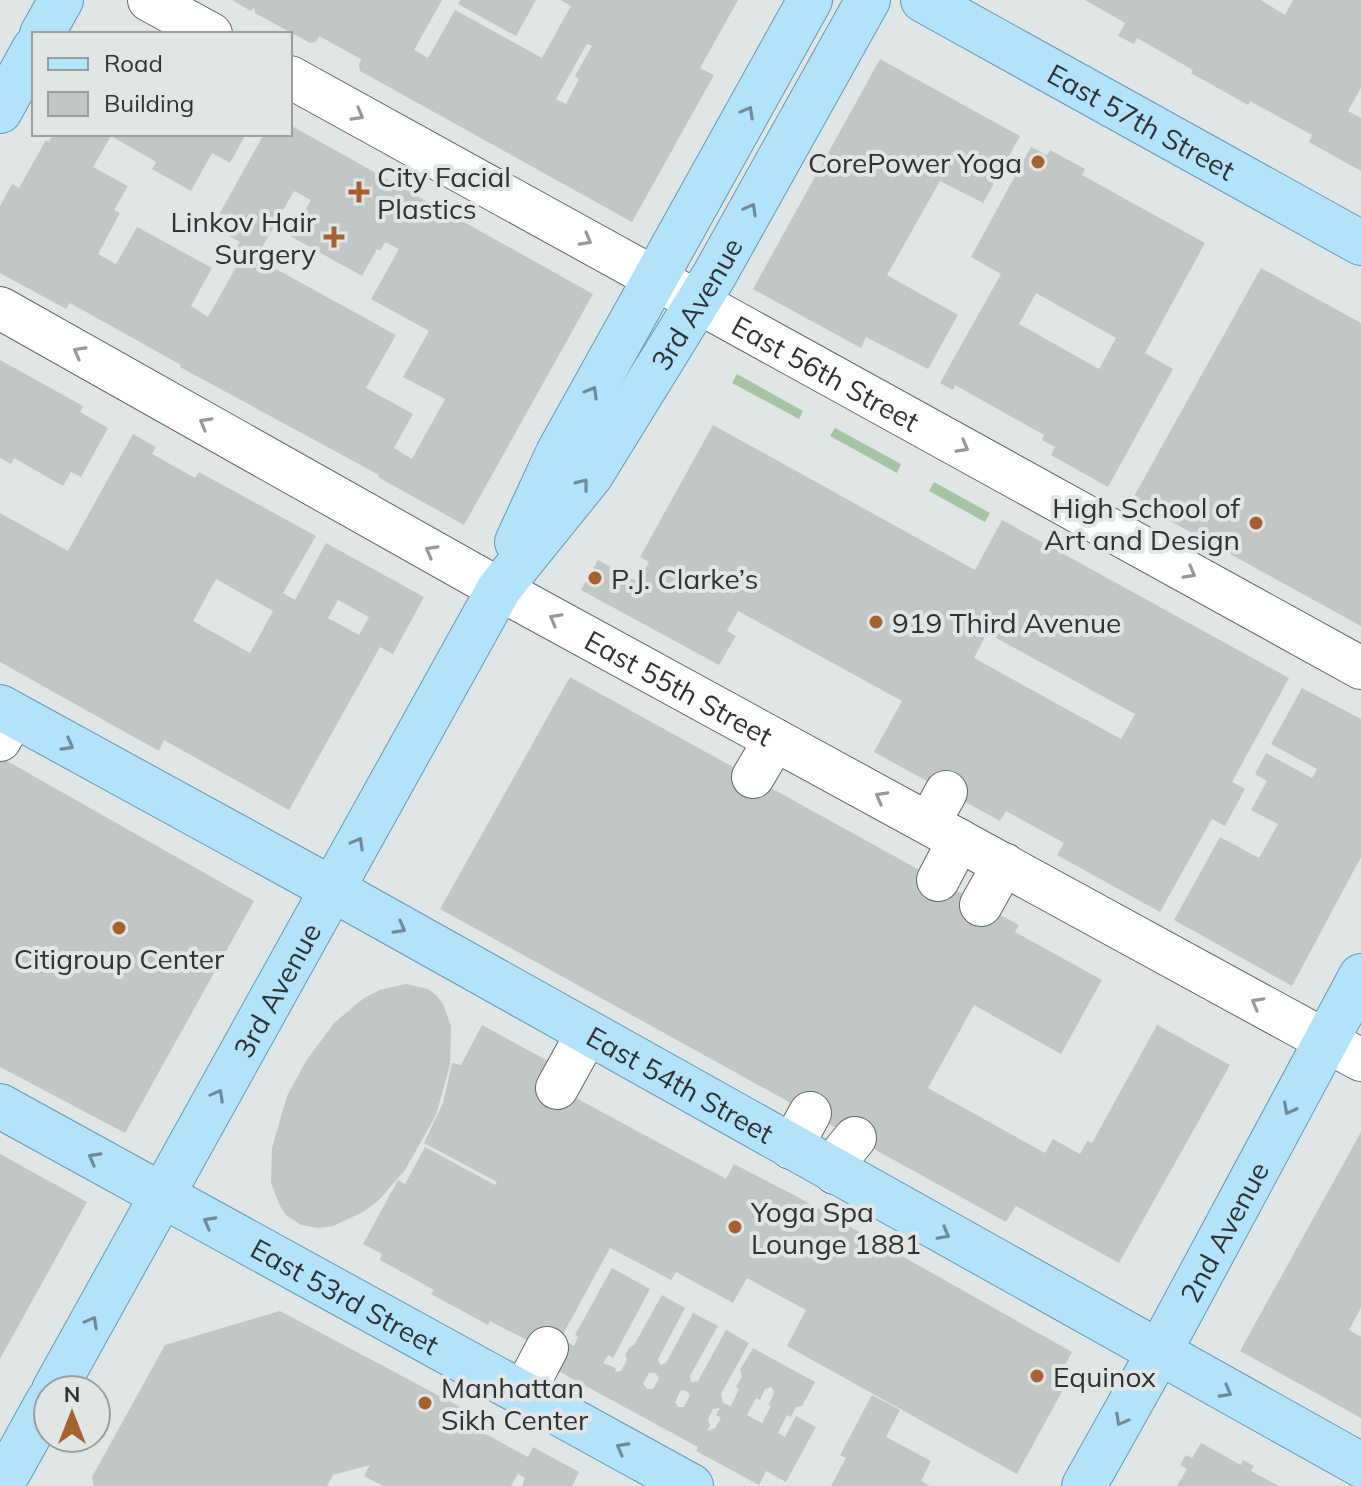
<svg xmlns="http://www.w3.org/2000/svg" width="1361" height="1486" viewBox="0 0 1361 1486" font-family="Mulish,sans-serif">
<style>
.green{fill:#a6c4a4}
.building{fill:#c1c7c5;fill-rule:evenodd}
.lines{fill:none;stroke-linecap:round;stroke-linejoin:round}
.minor-casing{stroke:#616666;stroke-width:44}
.major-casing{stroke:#6498b3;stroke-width:46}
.minor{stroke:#fff;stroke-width:42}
.major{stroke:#b3e2fb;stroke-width:44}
.oneway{stroke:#728a97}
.oneway2{stroke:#989999}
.poi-dot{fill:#a56230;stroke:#e0e5e6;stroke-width:3}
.labels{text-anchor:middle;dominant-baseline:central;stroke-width:8;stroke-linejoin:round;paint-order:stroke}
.street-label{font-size:28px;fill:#303333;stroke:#e0e5e6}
.poi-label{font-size:28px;fill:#303333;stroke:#e0e5e6;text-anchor:start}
</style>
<rect width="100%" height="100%" fill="#e0e5e6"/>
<g class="green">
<polygon points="737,374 803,411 799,419 732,383"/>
<polygon points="835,428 901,464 897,473 830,436"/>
<polygon points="934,482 990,513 985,522 929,491"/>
</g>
<g class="building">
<path d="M232 0H442L414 50 428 58 455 10 542 58 571 6 560 0H738L700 68 714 75 632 222 360 71 359 65 361 59 319 36 316 42 310 43 255 13 254 7 251 11ZM587 44 592 46 575 76 579 79 566 104 556 99Z"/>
<polygon points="460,0 536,0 516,36 458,4"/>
<polygon points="1085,0 1261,0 1285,15 1293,0 1361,0 1361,88 1348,111 1361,118 1361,171 1309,142 1312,135 1250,101 1248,105 1191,73 1193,70 1137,38 1134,44 1118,36 1125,23"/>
<polygon points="880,59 1020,136 983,203 940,181 887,275 958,315 928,369 866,337 861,348 753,289"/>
<path d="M290 125 593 294 464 525 378 477 379 475 180 367 181 365 70 303 66 309 0 273V206L12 184 19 188 46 140 49 142 53 134H246L230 163 212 153 191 191 152 169 156 162 111 136 93 167 128 186 114 210 120 213 98 254 116 264 137 227 212 268 191 306 208 317 245 251 237 247 240 242 212 227 264 134H290ZM294 191 311 200 290 236 362 276 377 249 380 251 385 242 399 249 371 299 429 331 403 377 445 399 412 459 394 448 413 414 366 388 396 335 256 258Z"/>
<path d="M1031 147 1047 155 1050 150 1085 169 1082 175 1205 243 1145 353 1173 369 1108 487 1051 455 1055 447 1042 440 1044 435 955 385 953 390 940 383 1001 274 971 257ZM1036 293 1116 338 1099 369 1019 324Z"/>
<polygon points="1261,268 1361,323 1361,626 1132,500"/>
<polygon points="0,360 83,406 80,412 108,428 81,477 71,472 63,486 14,458 11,464 0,458"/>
<path d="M713 425 975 570 1002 520 1289 678 1232 782 1245 789 1225 826 1212 819 1160 912 1057 855 1064 843 1006 811 1000 821 874 752 902 701 738 611 727 631 736 636 719 665 581 590 598 560 638 582 649 562 640 557ZM987 633 1135 714 1121 739 974 658Z"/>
<path d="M133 434 156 447 152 454 195 478 199 472 316 536 283 593 295 600 326 543 424 597 393 654 380 647 289 810 164 740 159 751 0 662V513L68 551ZM216 579 273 611 250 653 193 621ZM338 600 369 617 359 635 328 618Z"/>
<polygon points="570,677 1019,925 1015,932 1102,980 1061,1054 974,1005 928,1088 1045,1153 1053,1139 1080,1154 1087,1141 1092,1143 1157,1025 1230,1065 1119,1263 1016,1206 1006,1222 440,909"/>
<polygon points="1302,688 1361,719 1361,857 1292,986 1174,920 1220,837 1259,858 1278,824 1251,810 1267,781 1255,774 1266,753 1312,778 1317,769 1271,744"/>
<polygon points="0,757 254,901 125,1133 0,1067"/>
<polygon points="406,984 428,989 436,995 443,1004 451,1026 450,1065 436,1115 405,1170 378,1201 363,1212 333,1226 319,1228 301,1225 286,1215 280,1206 271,1183 272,1148 287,1096 306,1061 334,1023 364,998 380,990"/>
<path d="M482 1025 559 1067 550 1084 726 1179 734 1164 792 1194 1072 1352 1057 1381 1065 1386 1017 1474 787 1346 806 1310 747 1278 733 1303 676 1272 671 1280 610 1248 561 1338 574 1346 578 1337 575 1335 612 1268 650 1289 613 1358 608 1355 603 1363 616 1368 615 1372 621 1371 627 1360 625 1355 629 1348 634 1345 662 1295 685 1308 658 1359 660 1365 666 1363 693 1313 718 1326 690 1376 691 1382 698 1381 726 1330 749 1343 721 1394 723 1403 731 1406 739 1389 736 1387 742 1377 740 1370 753 1348 815 1382 802 1406 796 1407 791 1417 787 1415 778 1433 785 1437 796 1416 816 1427 786 1482 766 1471 759 1485 696 1451 698 1447 547 1365 540 1347 490 1321 488 1325 431 1294 434 1290 380 1260 382 1254 363 1244 398 1180 405 1184 425 1147 495 1185 497 1182 424 1143 443 1103 452 1063 461 1065ZM649 1373H655L659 1378 653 1389H647L643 1384ZM772 1387 774 1394 768 1405 771 1406 762 1423 747 1415 756 1398 760 1400 765 1389ZM681 1390 687 1391 690 1395 684 1407H678L675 1402ZM720 1408 716 1415 721 1418 715 1428 707 1431 710 1426 708 1419 713 1409Z"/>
<polygon points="1361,1132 1361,1308 1349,1330 1361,1337 1361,1418 1240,1351"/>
<polygon points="0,1154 87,1202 0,1359"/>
<polygon points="280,1311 462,1408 456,1418 528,1457 533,1447 579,1472 572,1486 522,1486 525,1478 518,1474 511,1486 383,1486 364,1476 370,1465 333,1475 327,1486 94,1486 92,1477 165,1345"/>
<polygon points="872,1395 900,1410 886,1437 931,1461 921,1481 930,1486 831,1486 846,1458 840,1455"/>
<polygon points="1201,1443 1241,1465 1243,1460 1254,1466 1251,1471 1279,1486 1177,1486 1187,1469 1180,1465 1186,1455 1192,1458"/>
</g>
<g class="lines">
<g class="minor-casing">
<g id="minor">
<polyline points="149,0 211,34"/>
<path id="s1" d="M290 77 1361 668"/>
<path id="s2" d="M0 308 499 589 1361 1060"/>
<polyline points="0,740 14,715"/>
<polyline points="753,777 775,740"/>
<polyline points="929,823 946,792"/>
<polyline points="938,880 959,840"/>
<polyline points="981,905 1004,864"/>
<polyline points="557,1088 587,1034"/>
<polyline points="791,1148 810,1113"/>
<polyline points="835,1173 845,1150 855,1138"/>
<polyline points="523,1394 547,1348"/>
</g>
</g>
<g class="major-casing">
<g id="major">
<path id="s3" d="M923 0 1361 243"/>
<polyline points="42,34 61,0"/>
<polyline points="0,111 34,49"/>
<polyline points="517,542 558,453 810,0"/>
<path id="s4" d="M0 707 332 889 1361 1465"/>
<path id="s5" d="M0 1106 691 1486"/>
<path id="s6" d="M54 1390 499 589 591 475 715 274 868 0"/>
<polyline points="1,1486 48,1401"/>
<path id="s7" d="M1084 1486 1158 1354 1361 976"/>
</g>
</g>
<use href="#minor" class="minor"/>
<use href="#major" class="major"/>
</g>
<defs><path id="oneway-chevron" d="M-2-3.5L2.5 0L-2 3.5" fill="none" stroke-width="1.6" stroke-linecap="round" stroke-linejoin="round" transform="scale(2)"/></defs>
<g class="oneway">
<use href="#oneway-chevron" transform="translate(748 112) rotate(-61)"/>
<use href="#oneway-chevron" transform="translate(751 209) rotate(-61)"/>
<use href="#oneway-chevron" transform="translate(592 392) rotate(-60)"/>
<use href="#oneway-chevron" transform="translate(583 484) rotate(-52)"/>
<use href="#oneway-chevron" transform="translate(68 745) rotate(29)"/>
<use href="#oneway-chevron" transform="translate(358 843) rotate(-61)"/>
<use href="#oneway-chevron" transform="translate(400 928) rotate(29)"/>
<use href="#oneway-chevron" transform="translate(218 1095) rotate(-61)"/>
<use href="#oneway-chevron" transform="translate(1289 1109) rotate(118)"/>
<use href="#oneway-chevron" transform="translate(94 1158) rotate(-151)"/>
<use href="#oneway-chevron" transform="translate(209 1222) rotate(-151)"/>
<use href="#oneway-chevron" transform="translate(944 1234) rotate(29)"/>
<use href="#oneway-chevron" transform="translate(92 1322) rotate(-61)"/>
<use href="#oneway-chevron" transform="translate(1226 1392) rotate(29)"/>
<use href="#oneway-chevron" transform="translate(1121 1420) rotate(119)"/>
<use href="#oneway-chevron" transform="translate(622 1448) rotate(-151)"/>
</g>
<g class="oneway2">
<use href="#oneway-chevron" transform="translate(358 115) rotate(29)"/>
<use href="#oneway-chevron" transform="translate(586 240) rotate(29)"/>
<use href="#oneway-chevron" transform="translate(79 352) rotate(-151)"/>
<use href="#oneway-chevron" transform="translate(205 423) rotate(-151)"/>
<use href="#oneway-chevron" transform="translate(963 447) rotate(29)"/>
<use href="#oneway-chevron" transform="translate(431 551) rotate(-151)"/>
<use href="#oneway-chevron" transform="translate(1190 573) rotate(29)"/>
<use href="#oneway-chevron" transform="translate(555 619) rotate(-151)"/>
<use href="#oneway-chevron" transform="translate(881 797) rotate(-151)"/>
<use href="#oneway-chevron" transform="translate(1257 1003) rotate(-151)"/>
</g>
<g class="poi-dot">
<circle cx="1038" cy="162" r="8"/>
<path d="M355 180h8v8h8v8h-8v8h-8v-8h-8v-8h8z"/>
<path d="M330 225h8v8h8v8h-8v8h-8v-8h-8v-8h8z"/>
<circle cx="1256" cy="523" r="8"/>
<circle cx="595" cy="578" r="8"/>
<circle cx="876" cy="622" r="8"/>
<circle cx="119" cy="928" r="8"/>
<circle cx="735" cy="1227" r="8"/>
<circle cx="1037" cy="1376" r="8"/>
<circle cx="425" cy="1403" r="8"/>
</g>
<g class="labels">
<g class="street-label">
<text stroke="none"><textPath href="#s3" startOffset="250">East 57th Street</textPath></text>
<text stroke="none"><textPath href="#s6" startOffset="1264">3rd Avenue</textPath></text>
<text stroke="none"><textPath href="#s1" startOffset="612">East 56th Street</textPath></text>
<text stroke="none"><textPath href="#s2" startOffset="778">East 55th Street</textPath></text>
<text stroke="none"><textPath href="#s6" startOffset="458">3rd Avenue</textPath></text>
<text stroke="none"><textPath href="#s4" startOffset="778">East 54th Street</textPath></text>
<text stroke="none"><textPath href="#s7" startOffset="290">2nd Avenue</textPath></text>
<text stroke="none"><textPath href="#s5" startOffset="394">East 53rd Street</textPath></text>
</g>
<g class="poi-label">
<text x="1022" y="162" text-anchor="end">CorePower Yoga</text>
<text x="377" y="176">City Facial<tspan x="377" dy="32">Plastics</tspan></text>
<text x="316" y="221" text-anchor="end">Linkov Hair<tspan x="316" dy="32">Surgery</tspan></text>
<text x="1240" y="507" text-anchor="end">High School of<tspan x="1240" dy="32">Art and Design</tspan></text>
<text x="611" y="578">P.J. Clarke’s</text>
<text x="892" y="622">919 Third Avenue</text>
<text x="119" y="958" text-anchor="middle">Citigroup Center</text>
<text x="751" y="1211">Yoga Spa<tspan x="751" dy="32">Lounge 1881</tspan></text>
<text x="1053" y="1376">Equinox</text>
<text x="441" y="1387">Manhattan<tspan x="441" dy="32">Sikh Center</tspan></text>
</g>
</g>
<rect x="32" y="32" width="260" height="104" fill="#e0e5e6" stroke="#9a9e9e" stroke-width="2"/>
<rect x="48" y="58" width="40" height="12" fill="#b3e2fb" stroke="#9a9e9e" stroke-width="2"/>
<text x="104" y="72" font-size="24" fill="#303333">Road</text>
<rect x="48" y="92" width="40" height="24" fill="#c1c7c5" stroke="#9a9e9e" stroke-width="2"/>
<text x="104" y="112" font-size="24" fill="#303333">Building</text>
<g transform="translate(72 1414)"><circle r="38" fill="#e0e5e6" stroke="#9a9e9e" stroke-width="2"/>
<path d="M0-6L14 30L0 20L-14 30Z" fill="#a56230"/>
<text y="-12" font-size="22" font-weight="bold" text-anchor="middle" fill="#303333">N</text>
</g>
</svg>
